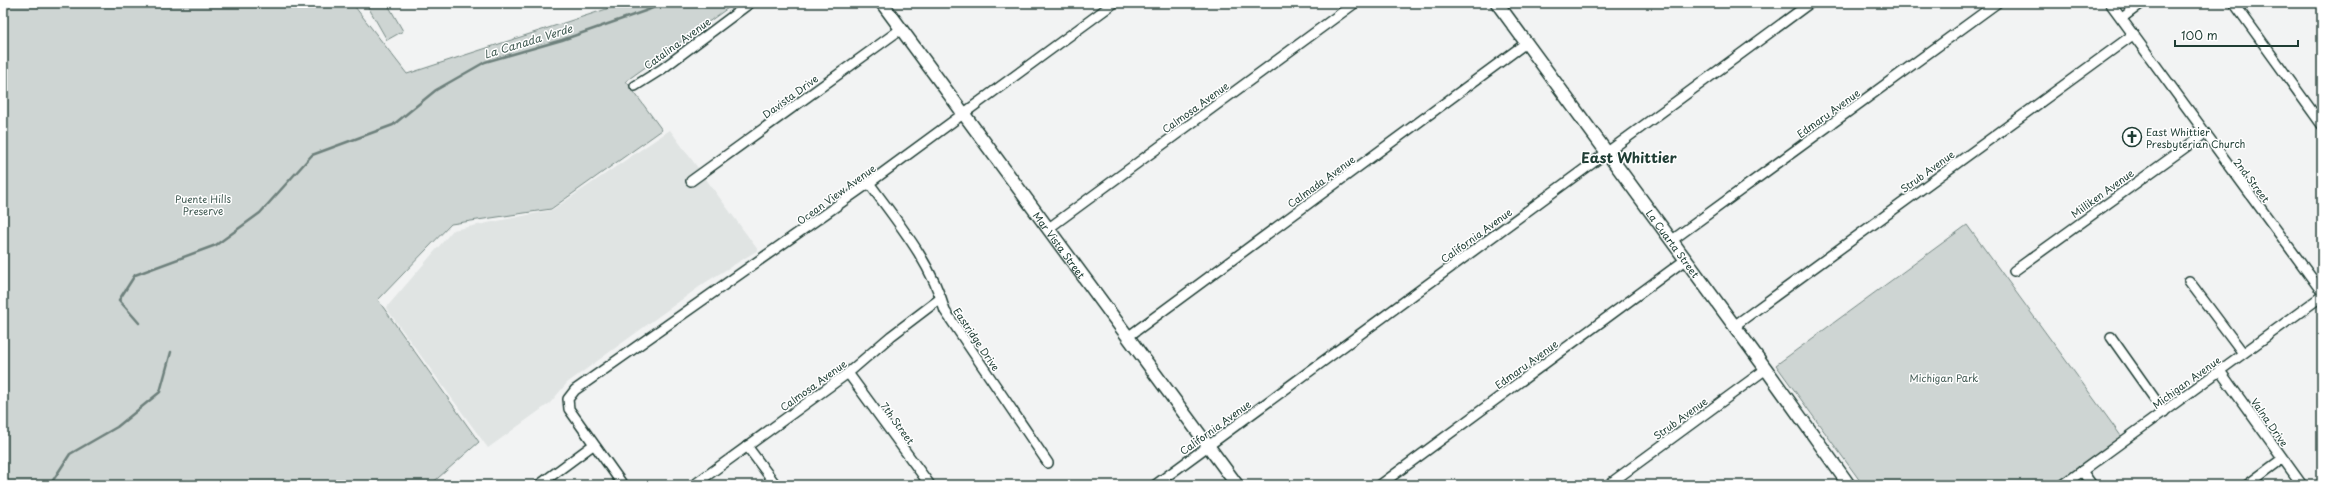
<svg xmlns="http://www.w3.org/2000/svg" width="2325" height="488" viewBox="0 0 2325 488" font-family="'Playpen Sans',sans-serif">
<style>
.built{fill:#e0e4e3}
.green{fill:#ced5d3;stroke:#768984}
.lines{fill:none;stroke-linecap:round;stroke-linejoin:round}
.stream{stroke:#6d807b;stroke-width:2.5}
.minor-casing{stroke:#1f3d34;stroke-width:12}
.tertiary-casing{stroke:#1f3d34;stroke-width:15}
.minor{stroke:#fff;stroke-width:9}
.tertiary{stroke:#fff;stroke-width:12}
.labels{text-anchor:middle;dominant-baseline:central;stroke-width:3;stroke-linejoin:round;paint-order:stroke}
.street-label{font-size:10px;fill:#1f3d34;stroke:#fff}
.poi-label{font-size:10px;fill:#1f3d34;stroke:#fff;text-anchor:start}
.park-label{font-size:10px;fill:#425b54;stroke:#fff}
.water-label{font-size:11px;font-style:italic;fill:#465f57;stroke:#fff}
.district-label{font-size:14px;font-weight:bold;fill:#1f3d34;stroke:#fff}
</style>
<rect width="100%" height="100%" fill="#f2f3f3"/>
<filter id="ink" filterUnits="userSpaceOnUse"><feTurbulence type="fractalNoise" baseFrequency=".025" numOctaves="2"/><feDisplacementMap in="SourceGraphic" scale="8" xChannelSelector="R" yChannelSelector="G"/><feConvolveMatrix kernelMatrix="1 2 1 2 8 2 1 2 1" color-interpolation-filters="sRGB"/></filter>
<g filter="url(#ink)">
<polygon class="built" points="670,130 758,250 706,282 567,383 550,403 488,448 386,308 453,230 552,210"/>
<g class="green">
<polygon points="3,3 352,3 407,74 625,3 735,3 626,81 662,130 551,209 451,224 378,300 479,442 430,485 337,485 336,483 333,485 3,485"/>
<polygon points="370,3 387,3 403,31 387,40 367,5"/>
<polygon points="1967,225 2121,436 2053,485 1863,485 1776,365"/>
</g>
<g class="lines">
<g class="stream">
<polyline points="139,323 119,300 135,275 216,245 260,213 312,155 393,125 436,90 485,62 562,40 648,10 663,3"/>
<polyline points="50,485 70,454 117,427 160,392 171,352"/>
</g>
<g class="minor-casing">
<g id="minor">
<polyline points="2110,3 2322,292"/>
<polyline points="2234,3 2322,125"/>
<polyline points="2122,18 2142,3"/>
<polyline points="635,86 662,69 750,3"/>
<polyline points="691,181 901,29"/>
<path d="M869 183C899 224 931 262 945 311L1048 463"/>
<polyline points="1049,228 1355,3"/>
<polyline points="1671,241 1997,3"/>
<polyline points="2014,271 2204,134"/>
<polyline points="2189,281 2243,353"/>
<polyline points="1734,326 2134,34"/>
<polyline points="1129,336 1526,43"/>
<polyline points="2111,337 2164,412"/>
<polyline points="2220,371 2302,485"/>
<polyline points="848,373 930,485"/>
<polyline points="747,446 776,485"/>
<polyline points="2082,471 2092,485"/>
<polyline points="539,485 593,445"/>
<polyline points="623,485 569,409 568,399 575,390 869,183 1114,3"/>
<polyline points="694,485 848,373 891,336 941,298"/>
<polyline points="1155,485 1810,3"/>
<polyline points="1380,485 1685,260"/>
<polyline points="1608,485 1766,369"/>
<polyline points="2063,485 2322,296"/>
<polyline points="2247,485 2282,459"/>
</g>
</g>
<g class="tertiary-casing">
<g id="tertiary">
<path id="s1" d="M882 3 1237 485"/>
<path id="s2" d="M1497 3 1766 369 1849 485"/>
</g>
</g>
<use href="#minor" class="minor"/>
<use href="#tertiary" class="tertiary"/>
</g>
</g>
<defs>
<g id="church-ring" transform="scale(1)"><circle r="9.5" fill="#fff" stroke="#1f3d34" stroke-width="1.5"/><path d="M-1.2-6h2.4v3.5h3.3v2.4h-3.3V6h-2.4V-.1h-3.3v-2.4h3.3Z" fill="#1f3d34"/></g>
</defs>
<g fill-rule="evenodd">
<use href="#church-ring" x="2132" y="137"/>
</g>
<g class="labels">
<g class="street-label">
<text transform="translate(677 43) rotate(-36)">Catalina Avenue</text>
<text transform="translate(790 96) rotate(-36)">Davista Drive</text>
<text transform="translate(1195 107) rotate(-36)">Calmosa Avenue</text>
<text transform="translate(1828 113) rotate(-36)">Edmaru Avenue</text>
<text transform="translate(1927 171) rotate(-36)">Strub Avenue</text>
<text transform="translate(2252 180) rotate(53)">2nd Street</text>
<text transform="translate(1321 181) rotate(-36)">Calmada Avenue</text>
<text transform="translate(2102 193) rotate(-36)">Milliken Avenue</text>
<text transform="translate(836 194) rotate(-36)">Ocean View Avenue</text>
<text transform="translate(1476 235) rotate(-36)">California Avenue</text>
<text stroke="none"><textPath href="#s1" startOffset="300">Mar Vista Street</textPath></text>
<text stroke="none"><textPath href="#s2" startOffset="298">La Cuarta Street</textPath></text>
<text transform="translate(977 339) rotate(56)">Eastridge Drive</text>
<text transform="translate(1526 364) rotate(-36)">Edmaru Avenue</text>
<text transform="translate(2186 382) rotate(-36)">Michigan Avenue</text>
<text transform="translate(813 385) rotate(-36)">Calmosa Avenue</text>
<text transform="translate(1680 418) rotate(-36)">Strub Avenue</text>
<text transform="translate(2270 422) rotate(55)">Valna Drive</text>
<text transform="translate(898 423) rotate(54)">7th Street</text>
<text transform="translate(1215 427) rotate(-36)">California Avenue</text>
</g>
<g class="poi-label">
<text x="2146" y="131">East Whittier<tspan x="2146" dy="12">Presbyterian Church</tspan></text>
</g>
<g class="park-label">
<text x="203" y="198">Puente Hills<tspan x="203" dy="12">Preserve</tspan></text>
<text x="1944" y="377">Michigan Park</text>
</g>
<g class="water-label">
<text transform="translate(528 41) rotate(-17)">La Canada Verde</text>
</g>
<g class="district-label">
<text x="1629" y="157">East Whittier</text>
</g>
</g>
<rect width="2325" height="488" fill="none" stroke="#fff" stroke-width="16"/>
<rect x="8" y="8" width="2309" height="472" fill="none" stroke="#1f3d34" stroke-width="1.5" filter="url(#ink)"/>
<path d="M2175 40v6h123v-6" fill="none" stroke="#1f3d34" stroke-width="2"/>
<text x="2181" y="40" font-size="12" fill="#1f3d34" stroke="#ffffff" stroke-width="3" paint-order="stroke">100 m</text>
</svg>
